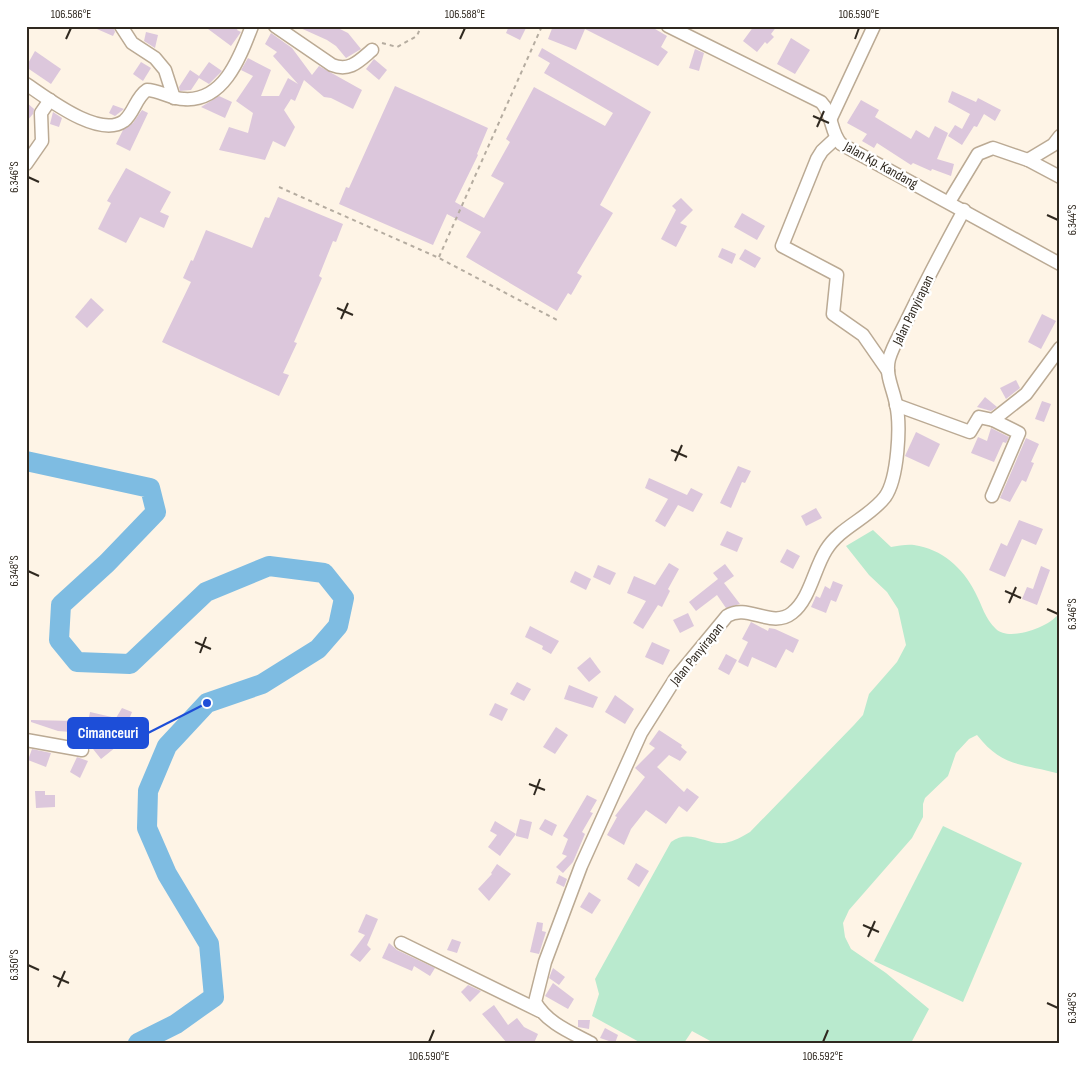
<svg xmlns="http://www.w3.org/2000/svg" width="1086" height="1069" viewBox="0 0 1086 1069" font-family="'Sofia Sans Condensed',sans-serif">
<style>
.green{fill:#b9eace}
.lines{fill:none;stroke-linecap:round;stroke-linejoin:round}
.river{stroke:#7ebce2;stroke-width:20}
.building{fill:#dcc7dc}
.street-casing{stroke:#bbaa94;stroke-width:15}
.path{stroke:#b5aca0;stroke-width:2;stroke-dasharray:4 4;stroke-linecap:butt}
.street{stroke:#fff;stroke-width:12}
.ticks{fill:none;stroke:#302920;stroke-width:2}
.labels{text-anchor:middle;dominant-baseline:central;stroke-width:5;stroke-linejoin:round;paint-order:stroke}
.street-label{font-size:14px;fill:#302920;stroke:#fff}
.leader{fill:none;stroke:#1d4ed8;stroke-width:2}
.callout-dot{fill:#1d4ed8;stroke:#fff;stroke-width:2}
.callout{fill:#1d4ed8;stroke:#1d4ed8;stroke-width:2}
.callout-label{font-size:15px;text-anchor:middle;font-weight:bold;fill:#fff}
.neatline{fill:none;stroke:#302920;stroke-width:2}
.ticks-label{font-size:12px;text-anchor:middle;fill:#302920}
</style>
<rect width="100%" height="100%" fill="#fef4e6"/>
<g class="green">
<path d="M873 530 891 547C898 546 907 544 914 545 942 549 963 568 975 592 982 605 985 619 996 629 1009 642 1051 627 1060 612V774C1021 763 1003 768 977 735L969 739 956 753 948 776 925 798 923 804V817L912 838 849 910 843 923 845 937 851 949 886 973 929 1009 911 1043H781L776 1041 774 1043H714L692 1031 684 1043H641L592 1016 599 994 595 979 671 842C689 828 706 845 725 843 734 841 742 837 750 832L854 725 863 715 869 694 897 662 906 645 898 609 887 592 869 575 846 546Z"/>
<polygon points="943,826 1022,863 963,1002 874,961"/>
</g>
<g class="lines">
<polyline class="river" points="26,461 150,488 156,512 107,563 61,605 59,640 77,662 130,664 206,592 269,566 324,573 344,598 338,626 318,649 262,684 207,703 167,746 148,791 147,828 167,874 209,944 214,997 176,1024 138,1043"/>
</g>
<g class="building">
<polygon points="90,26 113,26 115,32 113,36"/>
<polygon points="204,26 239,26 237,30 241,32 231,46"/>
<polygon points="296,26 334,26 348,33 361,49 346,58 336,46 327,40"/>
<polygon points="509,26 527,26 520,40 506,33"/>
<polygon points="553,26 650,26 667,36 661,47 668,52 658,66 585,29 576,50 548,39"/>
<polygon points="754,26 777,26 771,34 774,37 767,44 765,42 757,52 743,41"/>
<polygon points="146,32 158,35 155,48 144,41"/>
<polygon points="271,33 292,48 312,75 319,66 362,90 353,109 331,98 324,97 304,80 295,101 291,99 284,110 295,127 285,147 273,141 265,160 219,150 229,127 248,133 253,113 236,101 253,76 241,70 248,58 271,70 261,96 279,96 288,78 298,84 273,56 277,52 265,44"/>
<polygon points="791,38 810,50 795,74 777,64"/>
<polygon points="542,48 651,112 600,205 613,213 577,273 582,276 571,295 568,293 557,311 466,257 481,232 447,214 433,245 339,204 346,187 349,188 395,86 488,128 477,154 478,155 455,202 484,218 504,183 491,176 510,142 506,139 534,87 605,126 613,113 544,73 550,63 538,56"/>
<polygon points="695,49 704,53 699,71 689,68"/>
<polygon points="35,51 61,69 51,84 26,67"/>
<polygon points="374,59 387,70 379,80 366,69"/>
<polygon points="141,62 151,68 143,81 133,74"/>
<polygon points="209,62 222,71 209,84 199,78 191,90 180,91 179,87 190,70 199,76"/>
<polygon points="952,91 976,102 978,98 1001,110 995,121 984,114 977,127 974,126 962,145 948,136 955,125 962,129 970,114 948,102"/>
<polygon points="219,96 232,102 225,118 201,107"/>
<polygon points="861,100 879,110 875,117 911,139 916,130 929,138 935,126 948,133 937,159 954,164 951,176 932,169 931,171 913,163 911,165 877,143 874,148 862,141 867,134 847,123"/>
<polygon points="26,102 34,109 33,114 26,122"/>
<polygon points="113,105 124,109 115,116 109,113"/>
<polygon points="142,110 148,113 130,151 116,144 123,130 133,123"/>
<polygon points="53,112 62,118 59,127 50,124"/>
<polygon points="126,168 171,192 160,212 169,216 164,228 140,217 126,243 98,229 111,203 107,201"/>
<polygon points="278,197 343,224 336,242 333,241 319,276 322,278 294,342 297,343 283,373 289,375 279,396 162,342 191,282 183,278 191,260 193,261 206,230 252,248 265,217 269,218"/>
<polygon points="681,198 693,210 680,223 687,226 676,247 661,239 676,210 672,206"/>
<polygon points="742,213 765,226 757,240 734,227"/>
<polygon points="722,248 736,254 732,264 718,257"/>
<polygon points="745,249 761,258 755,268 739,259"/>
<polygon points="91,298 104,310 87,328 75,317"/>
<polygon points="1042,314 1056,321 1041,349 1028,342"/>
<polygon points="1016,380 1020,388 1006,399 1000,388"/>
<polygon points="985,397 997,407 991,411 977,407"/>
<polygon points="1042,401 1051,404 1044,422 1035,419"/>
<polygon points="991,428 1009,437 1006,443 1003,442 994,462 971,453 978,437 987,441"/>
<polygon points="916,432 940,444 929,467 905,456"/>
<polygon points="1026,438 1039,444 1031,462 1034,463 1026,482 1022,480 1010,502 1000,498"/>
<polygon points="738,466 751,471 745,483 742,482 731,508 720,503"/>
<polygon points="649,478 687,495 691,488 703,494 693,512 678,505 665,527 655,521 668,499 645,488"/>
<polygon points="816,508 822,518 806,526 801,516"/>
<polygon points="1019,520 1043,529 1036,545 1022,539 1005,577 989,570 1001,543 1007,546"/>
<polygon points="727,531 743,538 737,552 720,545"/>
<polygon points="787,549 800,556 793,569 780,562"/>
<polygon points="669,563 679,569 668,589 670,591 662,607 658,605 643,629 633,623 646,601 627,593 634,576 655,585"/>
<polygon points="725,564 734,576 724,583 740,604 726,608 717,595 696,611 689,602 718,579 713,573"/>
<polygon points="598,565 616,573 610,585 593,577"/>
<polygon points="1041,566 1050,570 1037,605 1022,599 1027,587 1033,589"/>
<polygon points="575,571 591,579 586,590 570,582"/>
<polygon points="833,581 843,585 836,602 831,600 826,613 811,607 816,596 820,598 825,586 830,589"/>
<polygon points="688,613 694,626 680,633 673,620"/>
<polygon points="751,622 768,631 769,628 775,629 799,640 793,653 786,649 776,668 752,657 748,667 738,662 748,642 742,639"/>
<polygon points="530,626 559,641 551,654 542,649 543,646 525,637"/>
<polygon points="652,642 670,650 663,665 645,657"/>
<polygon points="726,654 737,660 729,675 718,669"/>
<polygon points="590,657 601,672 589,682 577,668"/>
<polygon points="517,682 531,689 524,701 510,694"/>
<polygon points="569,685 598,697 593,708 564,699"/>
<polygon points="615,695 634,709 625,724 605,712"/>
<polygon points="495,703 508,709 502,721 489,715"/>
<polygon points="122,708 132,712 128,722 136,725 132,735 89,717 90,712 116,718"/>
<polygon points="76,717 96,724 116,747 101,759 93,749 98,745 84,740 85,736 71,732 58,731 31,722 31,720 75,721"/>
<polygon points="556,727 568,735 555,754 543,747"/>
<polygon points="659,730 682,745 681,747 687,752 680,761 669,755 657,767 684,792 687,788 699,797 687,812 679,806 666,824 646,810 631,829 624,845 607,835 617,817 615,816 645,777 635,768 655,748 649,744"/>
<polygon points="32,749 51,753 46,767 28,760"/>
<polygon points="77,757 88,761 80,778 70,772"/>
<polygon points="35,791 45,791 45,795 55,795 55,807 36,808"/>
<polygon points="587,795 597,800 590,812 593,813 582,832 585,834 573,862 563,873 556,867 567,856 562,854 568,839 563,836"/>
<polygon points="520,819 532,822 528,839 516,836 516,834 500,856 488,847 497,835 490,831 495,821 516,834"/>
<polygon points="545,819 557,825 552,836 539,829"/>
<polygon points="636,863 649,871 639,887 627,879"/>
<polygon points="497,864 511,874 489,901 478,889 492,874 491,873"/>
<polygon points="559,875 567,879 564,887 556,883"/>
<polygon points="589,892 601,900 592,914 580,907"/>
<polygon points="366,914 378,919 367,945 371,949 360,962 350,955 365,935 358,932"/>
<polygon points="537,922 543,923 542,931 546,932 539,954 530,952"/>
<polygon points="452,939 461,942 457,953 447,950"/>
<polygon points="389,943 397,950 435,968 430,976 414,966 412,971 382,958"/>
<polygon points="553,968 565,977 559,985 549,978"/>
<polygon points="553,983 574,999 568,1009 545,996"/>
<polygon points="468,985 481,991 470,1002 461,992"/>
<polygon points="494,1005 508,1025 517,1018 524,1027 538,1034 534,1043 507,1043 482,1014"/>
<polygon points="578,1020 590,1020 589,1029 578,1027"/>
<polygon points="605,1028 618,1035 615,1043 600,1038"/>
</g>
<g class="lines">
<g class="street-casing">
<g id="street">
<polyline points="121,26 132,43 155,58 165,70 174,98"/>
<path d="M275 26 332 65C350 72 359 61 372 50"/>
<path d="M668 26 821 102C833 114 830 132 841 144L1060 264"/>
<path d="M26 84C47 98 99 139 124 121 134 113 136 97 147 90 159 90 171 99 184 99 224 102 240 57 252 26"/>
<polyline points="831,118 874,26"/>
<polyline points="836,138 822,151 817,159 782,246 837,275 833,314 863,335 888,371"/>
<polyline points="1028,160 1060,177"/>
<polyline points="26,164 42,141 41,113 50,100"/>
<polyline points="949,202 978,154 993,148 1028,160 1053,145 1060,136"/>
<polyline points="896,405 970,432 979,417 993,420 1026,394 1060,348"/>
<polyline points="992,496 1019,433 993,420"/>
<polyline points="26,740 82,750"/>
<polyline points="401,943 540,1011"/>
<path d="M591 1043C570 1032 547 1023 535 1002L545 962 581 866 641 733 675 679 727 616C747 603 772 629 792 613 810 599 814 569 826 550 840 527 869 518 885 497 898 479 901 425 896 404 893 388 885 375 889 359 893 345 902 331 908 318 926 281 945 245 964 210"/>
</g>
</g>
<g class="path">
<polyline points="382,43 397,47 417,36 421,26"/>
<polyline points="279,187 439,258 557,320"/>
<polyline points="439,257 542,26"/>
</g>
<use href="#street" class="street"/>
</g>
<path class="ticks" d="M66 39 71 28M460 39 465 28M855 39 859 28M813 116 829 123M817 127 824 111M28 177 39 182M1047 215 1058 220M337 308 353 315M341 319 348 303M671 450 687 457M675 461 682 445M28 571 39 576M1005 591 1021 598M1009 603 1016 587M1047 609 1058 614M195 642 211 649M200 653 206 637M529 784 545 790M534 795 540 779M863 925 879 932M868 937 875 921M28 965 39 970M53 976 69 983M58 987 65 971M1047 1003 1058 1008M429 1042 434 1030M823 1042 828 1030"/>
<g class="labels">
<g class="street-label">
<text transform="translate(881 165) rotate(29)">Jalan Kp. Kandang</text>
<text transform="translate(913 310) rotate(-64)">Jalan Panyirapan</text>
<text transform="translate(697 654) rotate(-51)">Jalan Panyirapan</text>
</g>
</g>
<path class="leader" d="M207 703L148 733"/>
<circle class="callout-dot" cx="207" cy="703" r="5"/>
<rect class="callout" x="68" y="718" width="80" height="30" rx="5"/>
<g class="callout-label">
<text x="108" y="738">Cimanceuri</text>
</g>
<rect width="1086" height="1069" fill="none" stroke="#ffffff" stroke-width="55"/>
<rect x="28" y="28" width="1030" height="1014" class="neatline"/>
<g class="ticks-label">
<text x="71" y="18">106.586°E</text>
<text x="465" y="18">106.588°E</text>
<text x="859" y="18">106.590°E</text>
<text transform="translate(14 177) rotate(-90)" y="4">6.346°S</text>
<text transform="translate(1072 220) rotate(-90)" y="4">6.344°S</text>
<text transform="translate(14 571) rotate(-90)" y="4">6.348°S</text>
<text transform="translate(1072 614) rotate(-90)" y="4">6.346°S</text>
<text transform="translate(14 965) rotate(-90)" y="4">6.350°S</text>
<text transform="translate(1072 1008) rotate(-90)" y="4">6.348°S</text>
<text x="429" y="1060">106.590°E</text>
<text x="823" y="1060">106.592°E</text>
</g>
</svg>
